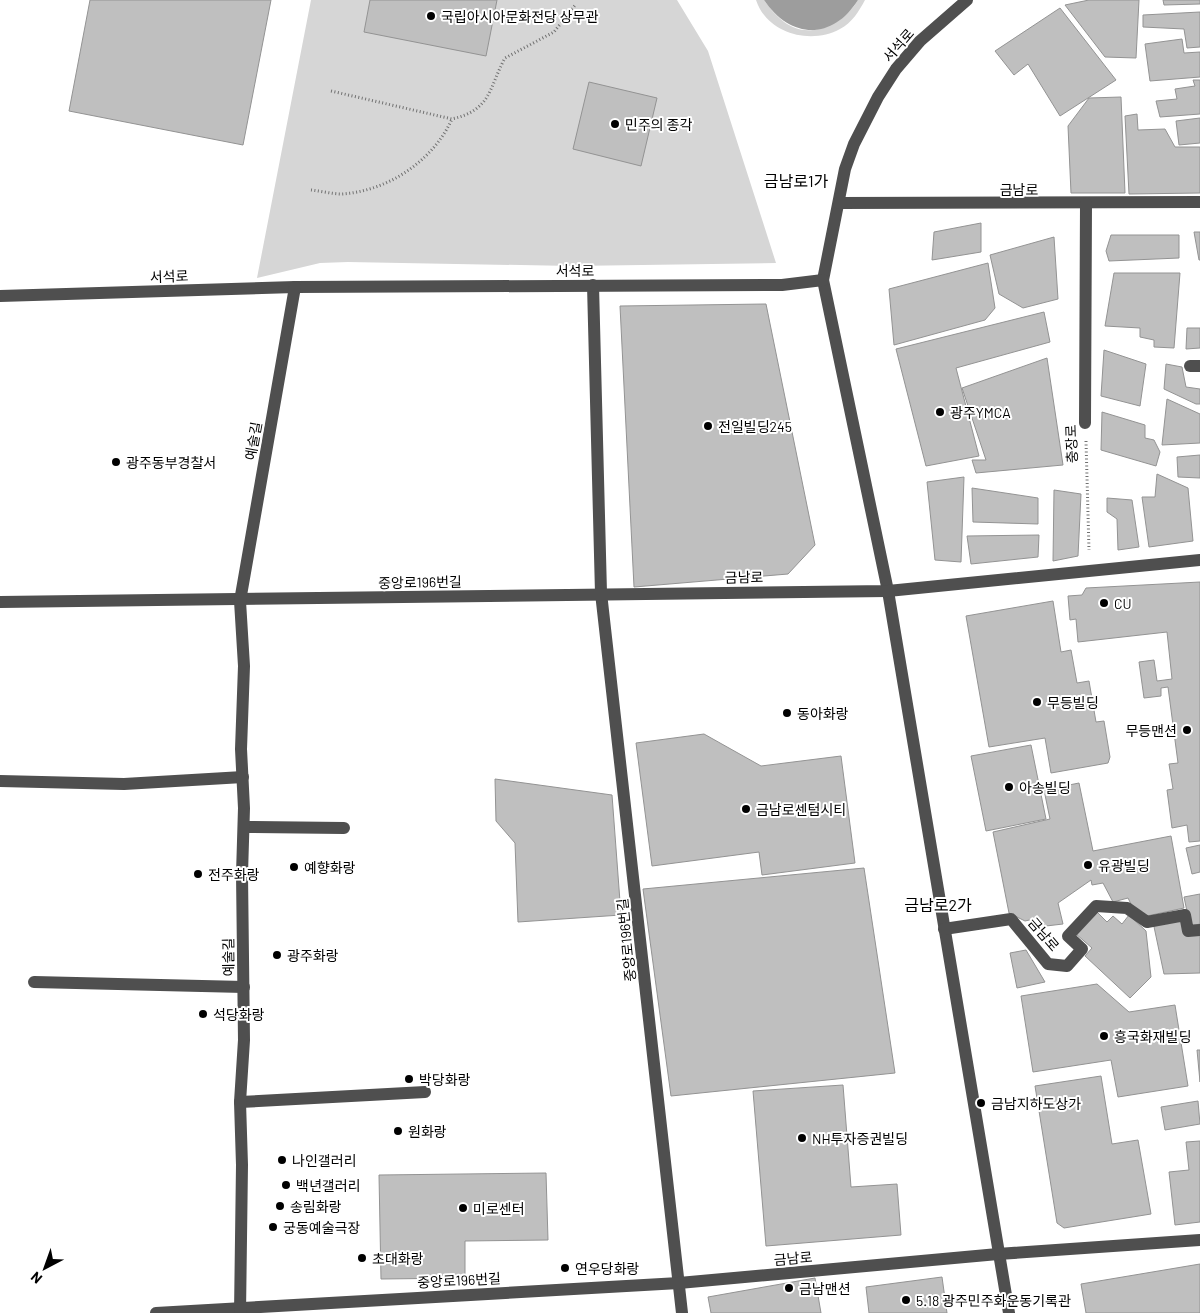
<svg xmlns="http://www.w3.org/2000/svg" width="1200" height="1313" viewBox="0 0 1200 1313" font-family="Barlow,'Noto Sans KR',sans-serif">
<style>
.green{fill:#d6d6d6}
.water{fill:#9d9d9d}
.building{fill:#bfbfbf;stroke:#939393}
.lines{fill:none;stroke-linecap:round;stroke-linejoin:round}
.path{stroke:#717171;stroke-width:3;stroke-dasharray:1 2.5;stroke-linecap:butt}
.minor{stroke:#4f4f4f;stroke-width:12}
.poi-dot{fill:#000;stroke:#fff;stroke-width:2}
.labels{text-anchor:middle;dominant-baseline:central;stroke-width:4;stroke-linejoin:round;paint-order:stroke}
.poi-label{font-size:14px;fill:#000;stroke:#fff;text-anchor:start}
.street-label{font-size:14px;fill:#000;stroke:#fff}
.quarter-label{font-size:16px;fill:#000;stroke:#fff}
</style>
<rect width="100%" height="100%" fill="#fff"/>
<g class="green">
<polygon points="311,0 677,0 708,51 776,263 572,266 348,262 320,263 257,278"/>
<path d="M756 0H764C781 25 803 40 832 23 844 16 851 12 858 0H865C859 11 852 23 840 29 811 45 767 34 756 0Z"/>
</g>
<path class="water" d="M764 0H858C832 41 790 39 764 0Z"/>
<g class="building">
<polygon points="90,0 271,0 243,145 69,111"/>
<polygon points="370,0 497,0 486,56 364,32"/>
<polygon points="1089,0 1139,0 1136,58 1105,57 1065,5"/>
<polygon points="1163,0 1200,0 1200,4 1164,5"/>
<polygon points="1060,8 1116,80 1060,116 1028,64 1014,75 995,51"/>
<polygon points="1200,12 1200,47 1187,48 1184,29 1143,27 1143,15"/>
<polygon points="1182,39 1184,53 1200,52 1200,77 1150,81 1145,44"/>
<polygon points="1193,80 1200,80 1200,114 1160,117 1156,101 1177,99 1175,89 1195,86"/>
<polygon points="589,82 657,98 641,166 573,149"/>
<polygon points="1121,97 1125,193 1071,193 1068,126 1089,98"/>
<polygon points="1137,114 1138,130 1165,129 1175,147 1200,147 1200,193 1129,194 1125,116"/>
<polygon points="1200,118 1200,143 1179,145 1176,121"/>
<polygon points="981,223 981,252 932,260 934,232"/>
<polygon points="1194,232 1200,232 1200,260 1199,260"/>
<polygon points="1111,235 1179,235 1179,258 1109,261 1106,251"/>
<polygon points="1054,237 1058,299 1023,308 999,294 990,255"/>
<polygon points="988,263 995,308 985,320 894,345 889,289"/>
<polygon points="1114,273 1180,273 1174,348 1154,347 1154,340 1140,337 1140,328 1105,326"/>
<polygon points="766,304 815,545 788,574 634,587 620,306"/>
<polygon points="1044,312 1050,342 956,368 979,456 926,466 896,349"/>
<polygon points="1187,328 1200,328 1200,348 1186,349"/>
<polygon points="1104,350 1146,364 1140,406 1101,396"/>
<polygon points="1047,358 1063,465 976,473 972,460 986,460 962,388"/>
<polygon points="1166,364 1182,367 1186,387 1200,389 1200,404 1196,404 1164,389"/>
<polygon points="1167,399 1200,414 1200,443 1162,445"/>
<polygon points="1102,412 1145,425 1145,438 1154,440 1160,452 1156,466 1101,450"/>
<polygon points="1200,455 1200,478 1178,477 1177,457"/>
<polygon points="1157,474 1188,488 1193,541 1149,547 1142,497 1155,497"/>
<polygon points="964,477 961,562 935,560 927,482"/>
<polygon points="972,488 1038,498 1038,524 973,522"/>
<polygon points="1054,490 1081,494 1078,556 1053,561"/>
<polygon points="1107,498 1132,500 1139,547 1118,550 1117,519 1107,512"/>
<polygon points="1039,535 1038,557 971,564 967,536"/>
<polygon points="1200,582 1200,841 1189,842 1187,825 1172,828 1167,790 1173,789 1169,764 1178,763 1168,687 1161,688 1161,696 1144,698 1139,662 1154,660 1157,681 1172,679 1167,632 1078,642 1076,619 1070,620 1068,596 1082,595 1086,588"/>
<polygon points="1053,601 1061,652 1071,650 1077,683 1089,681 1096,722 1104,721 1110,757 1108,763 1051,773 1045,738 989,747 966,616"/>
<polygon points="704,734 761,766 841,756 855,863 762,875 759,852 652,866 636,743"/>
<polygon points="1031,745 1046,819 986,831 971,756"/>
<polygon points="495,779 612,795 621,915 518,922 515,843 496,821"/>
<polygon points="1079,783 1093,851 1171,836 1184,908 1147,916 1132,906 1128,898 1113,902 1103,883 1092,885 1091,880 1058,903 1063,924 1046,926 1038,918 1025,921 1009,913 993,832 1050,819 1044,790"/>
<polygon points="1200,845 1200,872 1192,874 1186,848"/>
<polygon points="864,868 895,1073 671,1096 643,889"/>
<polygon points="1200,894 1200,924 1190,926 1184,897"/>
<polygon points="1097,912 1107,922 1113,916 1122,924 1129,915 1146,931 1151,977 1130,998 1085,956 1092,948 1076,934"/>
<polygon points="1183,918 1200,934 1200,973 1164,974 1153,922"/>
<polygon points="1026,950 1045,982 1017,988 1010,953"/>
<polygon points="1097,984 1129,1012 1175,1005 1188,1086 1118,1097 1111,1060 1033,1072 1021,996"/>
<polygon points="1197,1050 1200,1050 1200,1082"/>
<polygon points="1101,1076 1112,1144 1138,1140 1151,1214 1064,1228 1057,1223 1035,1086"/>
<polygon points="843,1085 851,1187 897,1184 901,1235 766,1246 753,1091"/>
<polygon points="1198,1101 1200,1124 1165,1130 1161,1107"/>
<polygon points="1200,1141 1200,1222 1175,1225 1169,1172 1189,1170 1186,1142"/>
<polygon points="546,1173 548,1240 465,1241 465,1278 381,1279 379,1175"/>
<polygon points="1200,1264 1200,1313 1086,1313 1081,1284"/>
<polygon points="942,1277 947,1313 869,1313 866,1287"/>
<polygon points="815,1278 821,1313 711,1313 708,1297"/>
</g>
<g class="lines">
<g class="path">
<path d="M331 91 452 119C492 110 489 87 505 58L554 32 576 4"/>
<path d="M311 190C321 191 332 194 342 194 388 191 433 161 452 119"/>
<polyline points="1086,441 1089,550"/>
</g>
<g class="minor">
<polyline points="967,0 920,41 896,69 878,97 854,144 845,169 823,280 888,591 1009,1313"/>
<polyline points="839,203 1200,202"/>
<polyline points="593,285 601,593 682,1313"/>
<polyline points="0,296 295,287 782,285 823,280"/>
<polyline points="1190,366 1200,366"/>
<polyline points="1085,423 1086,204"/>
<polyline points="0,602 888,591 1200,560"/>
<polyline points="0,781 124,784 243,777"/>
<polyline points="244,827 344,828"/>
<polyline points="944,929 1011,919 1048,964 1067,966 1082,949 1068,936 1096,906 1127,908 1147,922 1185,915 1188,931 1200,930"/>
<polyline points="34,982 244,987"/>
<polyline points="240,1102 425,1092"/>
<polyline points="156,1313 679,1283 998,1254 1200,1240"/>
<polyline points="240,1313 242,1165 240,1102 244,1040 242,874 244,808 241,749 244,666 240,601 295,287"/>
</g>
</g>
<g class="poi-dot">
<circle cx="431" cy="16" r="5"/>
<circle cx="615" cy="124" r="5"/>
<circle cx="940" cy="412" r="5"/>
<circle cx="708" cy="426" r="5"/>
<circle cx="116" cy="462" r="5"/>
<circle cx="1104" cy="603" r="5"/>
<circle cx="1037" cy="702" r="5"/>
<circle cx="787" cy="713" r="5"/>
<circle cx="1187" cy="730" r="5"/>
<circle cx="1009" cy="787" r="5"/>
<circle cx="746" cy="809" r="5"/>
<circle cx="1088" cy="865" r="5"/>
<circle cx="294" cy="867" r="5"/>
<circle cx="198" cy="874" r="5"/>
<circle cx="277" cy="955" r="5"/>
<circle cx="203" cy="1014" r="5"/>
<circle cx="1104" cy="1036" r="5"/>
<circle cx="409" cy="1079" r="5"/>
<circle cx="981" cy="1103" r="5"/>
<circle cx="398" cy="1131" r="5"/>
<circle cx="802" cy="1138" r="5"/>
<circle cx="282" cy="1160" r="5"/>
<circle cx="286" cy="1185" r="5"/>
<circle cx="280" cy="1206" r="5"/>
<circle cx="463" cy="1208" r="5"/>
<circle cx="273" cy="1227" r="5"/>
<circle cx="362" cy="1258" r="5"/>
<circle cx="565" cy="1268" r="5"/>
<circle cx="789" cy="1288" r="5"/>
<circle cx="906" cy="1300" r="5"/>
</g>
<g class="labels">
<g class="poi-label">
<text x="441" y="16">국립아시아문화전당 상무관</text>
<text x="625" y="124">민주의 종각</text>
<text x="950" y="412">광주YMCA</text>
<text x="718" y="426">전일빌딩245</text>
<text x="126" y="462">광주동부경찰서</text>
<text x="1114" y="603">CU</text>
<text x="1047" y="702">무등빌딩</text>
<text x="797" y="713">동아화랑</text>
<text x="1177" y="730" text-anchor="end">무등맨션</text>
<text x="1019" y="787">아송빌딩</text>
<text x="756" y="809">금남로센텀시티</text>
<text x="1098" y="865">유광빌딩</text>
<text x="304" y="867">예향화랑</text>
<text x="208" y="874">전주화랑</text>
<text x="287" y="955">광주화랑</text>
<text x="213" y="1014">석당화랑</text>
<text x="1114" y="1036">흥국화재빌딩</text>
<text x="419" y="1079">박당화랑</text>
<text x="991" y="1103">금남지하도상가</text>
<text x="408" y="1131">원화랑</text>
<text x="812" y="1138">NH투자증권빌딩</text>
<text x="292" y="1160">나인갤러리</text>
<text x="296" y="1185">백년갤러리</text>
<text x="290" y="1206">송림화랑</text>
<text x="473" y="1208">미로센터</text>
<text x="283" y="1227">궁동예술극장</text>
<text x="372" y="1258">초대화랑</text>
<text x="575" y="1268">연우당화랑</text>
<text x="799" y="1288">금남맨션</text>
<text x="916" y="1300">5.18 광주민주화운동기록관</text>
</g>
<g class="street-label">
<text transform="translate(898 45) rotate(-49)">서석로</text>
<text x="1019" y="189">금남로</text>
<text x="575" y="270">서석로</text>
<text transform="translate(169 276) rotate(-2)">서석로</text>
<text transform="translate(253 441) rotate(-80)">예술길</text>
<text transform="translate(1071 444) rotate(-92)">충장로</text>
<text transform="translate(744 577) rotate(-1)">금남로</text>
<text transform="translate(420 582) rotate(-1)">중앙로196번길</text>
<text transform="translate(1044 934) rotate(49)">금남로</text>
<text transform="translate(626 940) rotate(-96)">중앙로196번길</text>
<text transform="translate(228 957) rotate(-91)">예술길</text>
<text transform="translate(793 1258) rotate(-5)">금남로</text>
<text transform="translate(459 1280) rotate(-3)">중앙로196번길</text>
</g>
<g class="quarter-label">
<text x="796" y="180">금남로1가</text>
<text x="938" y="904">금남로2가</text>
</g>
</g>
<g transform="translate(45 1268) rotate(221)" stroke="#ffffff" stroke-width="4" paint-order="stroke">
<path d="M0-4L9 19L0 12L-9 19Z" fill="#000000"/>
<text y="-8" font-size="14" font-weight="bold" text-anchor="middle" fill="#000000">N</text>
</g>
</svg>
